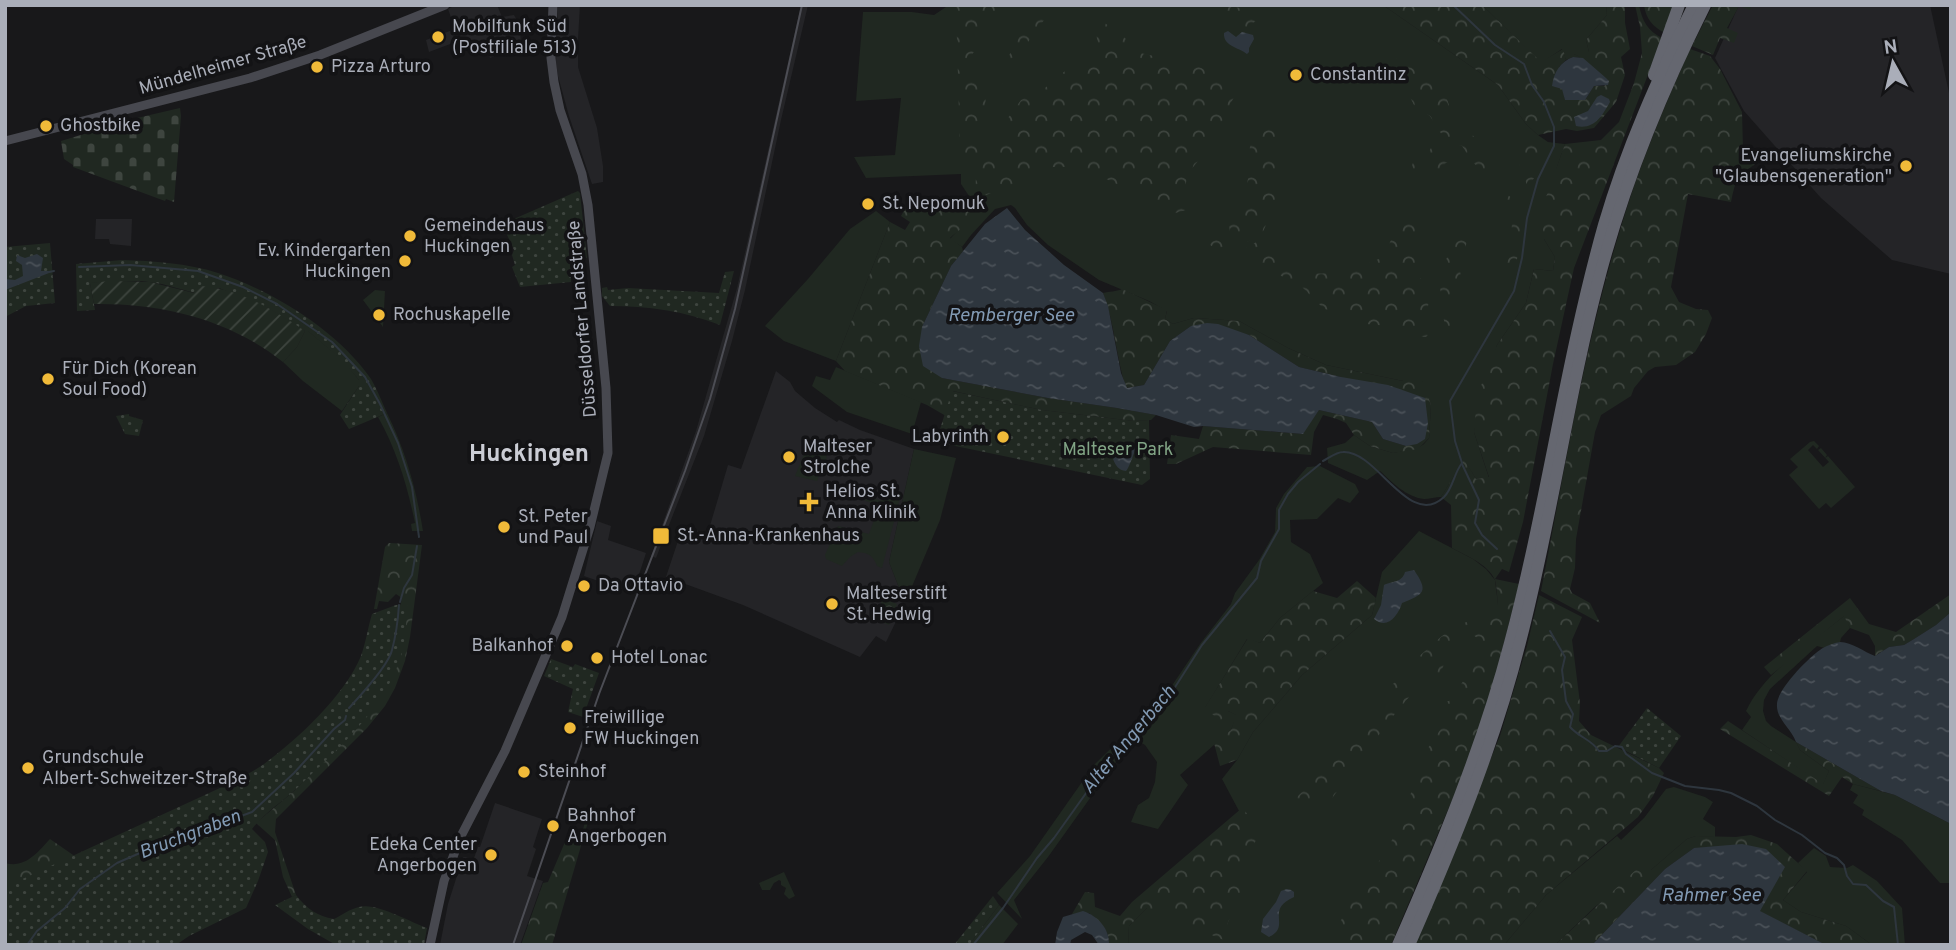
<svg xmlns="http://www.w3.org/2000/svg" width="1956" height="950" viewBox="0 0 1956 950" font-family="Overpass,sans-serif">
<style>
.built{fill:#242427}
.grass{fill:#202821}
.forest{fill:url(#forest-crowns)}
.cemetery{fill:url(#cemetery-stones)}
.park{fill:url(#park-dots)}
.garden{fill:url(#garden-furrows)}
.water{fill:url(#water-ripples)}
.lines{fill:none;stroke-linecap:round;stroke-linejoin:round}
.stream{stroke:#2e363e;stroke-width:2}
.secondary{stroke:#47484f;stroke-width:9}
.highway{stroke:#656770;stroke-width:12}
.tram{stroke:#4c4d54;stroke-width:2}
.poi-dot{fill:#f0ba39;stroke:#131315;stroke-width:2.5}
.labels{text-anchor:middle;dominant-baseline:central;stroke-width:7;stroke-linejoin:round;paint-order:stroke}
.poi-label{font-size:18px;fill:#aaaeb9;stroke:#131315;text-anchor:start}
.street-label{font-size:18px;fill:#aaaeb9;stroke:#131315}
.park-label{font-size:18px;fill:#81a485;stroke:#131315}
.water-label{font-size:19px;font-style:italic;fill:#829ab4;stroke:#131315}
.district-label{font-size:24px;font-weight:bold;fill:#cbcdd5;stroke:#131315}
</style>
<defs>
<pattern id="forest-crowns" width="20" height="18" patternUnits="userSpaceOnUse" patternTransform="scale(1.75)"><rect width="20" height="18" fill="#202821"/><path d="M2 6a3 3 0 1 1 6 0M12 15a3 3 0 1 1 6 0" fill="none" stroke="#3e453f"/></pattern>
<pattern id="cemetery-stones" width="16" height="16" patternUnits="userSpaceOnUse" patternTransform="scale(1.75)"><rect width="16" height="16" fill="#202821"/><path d="M2 7V4a2 2 0 0 1 4 0v3zM10 15v-3a2 2 0 0 1 4 0v3z" fill="#3e453f"/></pattern>
<pattern id="park-dots" width="8" height="8" patternUnits="userSpaceOnUse" patternTransform="scale(1.75)"><rect width="8" height="8" fill="#202821"/><path d="M2 2h.1M6 6h.1" fill="none" stroke="#3e453f" stroke-width="1.8" stroke-linecap="round"/></pattern>
<pattern id="garden-furrows" width="10" height="10" patternUnits="userSpaceOnUse" patternTransform="scale(1.75)"><rect width="10" height="10" fill="#202821"/><path d="M-1 1l2-2M0 10L10 0M9 11l2-2" fill="none" stroke="#3e453f"/></pattern>
<pattern id="water-ripples" width="26" height="14" patternUnits="userSpaceOnUse" patternTransform="scale(1.75)"><rect width="26" height="14" fill="#2e363e"/><path d="M2 4q2-2 4 0t4 0M15 11q2-2 4 0t4 0" fill="none" stroke="#4a5158"/></pattern>
</defs>
<rect width="100%" height="100%" fill="#18181a"/>
<g class="built">
<polygon points="456,5 497,5 502,17 514,15 520,26 521,45 490,58 484,42 470,47 466,38 429,52 426,40 455,29 448,9"/>
<polygon points="558,5 580,5 578,39 578,67 597,128 603,166 603,182 592,184 569,116 558,76 556,62"/>
<polygon points="801,5 808,5 781,120 745,290 732,341 704,436 656,558 651,556 696,431 737,288"/>
<polygon points="1739,5 1930,5 1951,102 1951,274 1892,260 1821,198 1744,111 1715,58"/>
<polygon points="96,219 132,219 131,246 110,244 109,239 95,239"/>
<polygon points="776,371 790,382 795,391 815,408 837,422 839,420 860,430 914,449 889,562 905,603 886,642 876,636 860,657 743,605 666,577 683,526 711,535 713,530 709,529 728,465 741,469"/>
<polygon points="597,521 611,526 608,540 646,553 633,593 584,576"/>
<polygon points="495,803 542,819 533,847 536,849 527,876 543,881 520,945 440,945 448,904 463,857 474,858 478,847 480,847"/>
</g>
<g class="grass">
<path d="M949 5H1383L1498 85 1526 124 1538 135 1548 142 1565 144 1557 167 1544 239 1555 257 1553 271 1534 269 1526 303 1497 345 1474 432 1489 478 1476 479 1464 460 1441 497C1436 497 1429 499 1424 499 1406 497 1392 482 1380 471L1367 480 1328 463 1327 448 1345 443 1354 435 1370 446 1393 453 1418 448 1424 444 1429 438 1431 405 1422 381H1403L1326 365 1288 348 1239 321 1194 318 1173 324 1165 319 1167 311 1149 301 1099 280 1048 245 1027 225 1015 208 1011 205 995 209 971 235 962 247 950 239 958 230 969 196 961 184V174L866 178 854 157 895 155 901 98 856 101 863 12H912L934 15Z"/>
<polygon points="1482,5 1606,5 1607,15 1586,40 1589,52 1574,54 1583,58 1573,57 1566,60 1562,49 1541,63"/>
<polygon points="876,211 890,222 836,361 784,341 765,326 808,279 850,229"/>
<polygon points="375,290 385,291 383,327 363,300"/>
<polygon points="307,330 344,361 359,380 359,386 342,411 303,381 283,362 297,347 305,331"/>
<polygon points="836,367 921,402 912,434 847,412 812,386 816,376 830,380"/>
<path d="M387 413C406 452 416 488 423 531H412L411 524 415 523C407 485 397 451 378 417Z"/>
<polygon points="810,440 823,447 822,450 827,457 817,481 795,476"/>
<polygon points="1814,441 1819,446 1817,449 1813,445 1808,450 1823,467 1829,462 1818,450 1821,448 1827,455 1825,458 1828,456 1855,487 1831,508 1826,503 1819,509 1789,475 1798,467 1790,459 1810,442"/>
<polygon points="914,449 956,458 940,520 905,603 889,562"/>
<polygon points="1320,466 1355,484 1359,492 1350,503 1338,498 1317,519 1290,520 1291,542 1310,554 1323,583 1280,618 1260,643 1247,639 1205,708 1228,711 1237,715 1231,730 1180,775 1188,785 1158,829 1131,822 1138,805 1149,798 1155,782 1157,762 1145,745 1133,738 1048,857 1014,900 1022,919 997,893 1030,856 1094,765 1167,693 1200,644 1231,604 1235,593 1259,560 1275,532 1276,508 1284,494 1307,467"/>
<path d="M887 489 901 494 882 568 877 566C873 555 868 553 858 552L850 557 842 566 826 559 825 555 838 526 869 534 879 506 864 500 866 495 881 501Z"/>
<polygon points="1419,531 1473,559 1486,569 1495,580 1498,604 1479,659 1362,945 1128,945 1129,926 1147,908 1247,826 1222,779 1237,760 1253,732 1302,675 1372,615 1382,572"/>
<path d="M1845 615 1850 628 1841 638 1840 642 1825 648 1817 646 1770 689 1764 700 1763 711 1766 721 1771 726 1796 742 1800 750 1829 771 1823 785 1742 730 1751 717 1746 711C1765 671 1811 643 1845 615Z"/>
<polygon points="1853,784 1895,795 1951,824 1951,883 1940,883 1902,840 1862,815 1864,810 1853,803 1858,795 1850,790"/>
<polygon points="1674,787 1705,797 1713,802 1703,819 1715,827 1715,837 1696,836 1687,839 1651,870 1596,906 1555,945 1504,945 1546,895 1617,836 1621,840 1644,818 1666,789"/>
<polygon points="1814,848 1826,856 1830,867 1847,868 1853,865 1877,881 1902,908 1905,945 1872,945 1846,926 1801,912 1783,900 1807,872 1798,863"/>
<polygon points="784,872 795,896 789,899 784,894 786,888 781,885 781,881 779,880 774,883 770,890 762,890 759,883"/>
<polygon points="999,905 1018,924 1002,945 969,945"/>
</g>
<g class="forest">
<path d="M956 5H1019C1013 13 1002 12 996 18 991 23 989 32 984 37 975 50 966 60 967 76L987 90 983 121 978 135 979 142 988 147 997 146 1005 122 1021 100 1045 88 1072 65 1098 51 1096 28 1102 21 1125 38 1136 52 1194 65 1225 77 1243 80 1244 85C1229 99 1222 125 1213 142 1206 155 1192 164 1187 178 1184 188 1187 199 1186 210L1165 216C1129 191 1082 154 1035 171 1027 175 1020 183 1012 186 1004 189 995 192 986 195L975 190 976 178 960 152Z"/>
<path d="M1383 5H1482L1541 62 1563 49 1566 60 1559 67 1565 100H1585L1594 86H1605C1596 72 1589 61 1574 54L1575 50 1589 52 1586 40 1607 15 1606 5H1625V23L1630 49 1621 57 1625 75 1616 102 1594 128 1577 131 1566 129 1538 135 1526 124 1498 85Z"/>
<path d="M1635 5H1639C1642 21 1648 31 1662 38L1574 268 1553 364 1523 522 1509 572 1502 569 1495 579 1519 584 1493 686 1463 774 1391 945H1327L1366 876 1387 852 1411 793 1423 773 1426 751 1442 727 1443 702 1449 701C1461 682 1483 662 1477 638L1472 634V629L1498 604C1497 597 1497 587 1495 580 1488 564 1467 556 1452 548L1451 505 1441 497 1464 459 1476 479 1489 477 1474 432 1477 396 1497 345 1526 303 1534 269 1553 271 1555 257 1544 239 1541 211 1565 144 1601 140 1619 122 1634 83 1642 53 1640 27Z"/>
<path d="M1644 5H1676L1665 33C1653 27 1646 19 1644 5Z"/>
<polygon points="1713,5 1752,5 1750,10 1739,6 1727,28 1738,33 1734,43 1720,38 1713,55 1692,46"/>
<polygon points="1232,7 1250,9 1257,15 1256,21 1247,27 1233,24 1214,11 1217,8"/>
<polygon points="1042,9 1046,10 1047,16 1028,42 1025,53 1015,61 1014,69 1002,84 999,81 1005,63 1020,35 1031,26 1034,15"/>
<path d="M1690 49 1710 56 1720 69 1742 112 1743 150 1755 164C1736 178 1736 179 1731 202L1688 194 1671 287 1679 302 1696 309 1708 310 1712 318 1706 334 1695 352 1676 365 1655 367 1648 371 1634 388 1631 396 1601 415 1595 432 1576 539 1575 568 1570 589 1572 593 1590 603 1600 623 1541 591C1565 470 1584 346 1621 227 1639 166 1664 107 1690 49Z"/>
<path d="M1393 58C1413 60 1415 74 1431 77L1447 99 1454 121 1471 133 1479 143 1491 163 1492 170C1476 172 1470 158 1462 146L1447 143 1430 116 1414 105 1409 95C1414 76 1402 75 1392 61Z"/>
<path d="M1260 128H1270L1280 131 1275 205 1261 236C1241 241 1231 259 1210 245V242L1228 235 1230 232 1229 225 1235 222V216H1240L1249 199 1251 191 1247 183 1251 167 1249 161 1250 146 1253 132Z"/>
<path d="M1525 131 1533 139 1545 143 1548 147C1543 160 1538 178 1527 185L1516 155Z"/>
<path d="M1433 143 1436 145 1448 162 1444 164 1446 166 1442 179 1430 173H1425L1412 178V166L1414 158C1424 157 1430 153 1433 143Z"/>
<path d="M1500 188C1520 202 1528 222 1522 247 1519 255 1515 260 1516 268L1510 275 1507 272C1506 263 1508 257 1510 248 1512 240 1511 232 1512 224L1508 218C1509 208 1508 201 1499 195Z"/>
<path d="M969 196 972 219C965 227 957 231 950 238L962 247 963 251 951 266 922 327 942 378 1048 398 1117 408 1156 415 1151 420 1134 421 1042 410 953 391 946 416 927 405 845 371 836 361 890 222 905 230 910 222 901 216 908 203 965 200Z"/>
<path d="M1408 217 1416 221 1420 231 1416 248 1415 264 1417 273 1426 287 1429 298 1427 315 1430 333 1426 337 1411 336 1390 326 1366 324 1347 320 1338 312 1324 309 1298 283 1287 279 1242 255V250L1260 240C1269 252 1275 252 1285 260 1290 263 1293 268 1298 270 1320 280 1363 267 1383 257L1391 240 1395 224Z"/>
<path d="M1456 236 1463 237 1467 242 1461 258 1467 263V268L1460 271 1462 281C1454 288 1450 301 1455 310L1453 317 1450 320V329L1447 332 1444 330V320L1440 309 1442 298 1438 279Z"/>
<path d="M1122 289 1167 310 1165 319 1173 324 1194 318 1239 321 1288 348 1326 365 1403 381H1422L1433 388 1429 399 1431 405 1429 438 1418 449 1393 453 1370 446 1354 435 1346 423 1337 419 1323 415 1314 432 1311 455 1213 447 1176 464H1167L1171 435 1199 439 1203 426 1302 434 1319 410 1372 422 1383 439 1406 446 1341 377 1299 367 1249 335 1191 326 1170 341 1144 385 1126 388C1116 357 1115 324 1103 293 1110 291 1116 292 1122 289Z"/>
<polygon points="389,543 422,545 410,637 405,661 395,688 385,706 367,728 276,819 275,832 296,895 292,897 283,877 275,840 256,823 294,791 360,725 382,685 391,677 396,669 389,662 402,598 396,594 388,602 379,601 377,609 374,609 385,547"/>
<polygon points="1357,581 1376,598 1372,615 1302,675 1253,732 1237,760 1220,766 1214,743 1231,730 1236,715 1228,711 1221,720 1204,709 1248,638 1260,643 1280,618 1313,591 1337,598"/>
<polygon points="1951,594 1951,612 1936,625 1914,639 1904,645 1889,647 1875,656 1875,646 1869,635 1850,628 1844,616 1771,675 1764,667 1850,598 1869,624 1896,632"/>
<polygon points="1539,595 1582,617 1572,640 1580,703 1579,721 1591,735 1659,768 1664,773 1653,796 1638,817 1546,895 1504,945 1415,945 1500,736 1527,646"/>
<polygon points="1474,619 1468,628 1470,640 1446,659 1440,675 1432,681 1419,676 1415,672 1416,659 1442,636 1459,625"/>
<polygon points="1407,673 1411,673 1416,679 1414,691 1390,720 1327,805 1322,807 1307,806 1294,809 1291,803 1385,709 1380,694"/>
<polygon points="1728,721 1823,784 1829,771 1800,750 1796,742 1881,791 1853,784 1842,777 1829,796 1720,729"/>
<path d="M1242 808 1252 819 1256 829V840L1248 857 1239 898 1228 922 1226 941 1147 908 1129 926 1128 945H1109C1110 930 1100 922 1089 913L1072 914 1085 892 1094 893 1095 907 1120 916 1132 902Z"/>
<polygon points="585,822 588,822 552,945 521,945 543,883 548,882 565,842 573,834 582,834"/>
<polygon points="1751,835 1777,844 1807,871 1783,900 1801,912 1846,926 1872,945 1826,945 1759,911 1694,848 1665,869 1592,945 1555,945 1639,867 1651,870 1687,839 1696,836 1736,837"/>
<path d="M50 839 76 857 5 893V863C25 869 38 852 50 839Z"/>
</g>
<g class="cemetery">
<polygon points="180,108 181,116 174,202 166,199 165,201 73,167 73,165 64,159 61,141 137,118"/>
<polygon points="883,598 897,604 889,625 875,619"/>
</g>
<g class="park">
<polygon points="578,191 580,193 587,258 575,259 571,264 571,282 520,287 512,267 515,265 512,255 514,250 502,224"/>
<polygon points="50,243 55,303 26,306 5,317 5,247"/>
<path d="M122 260C153 261 187 263 218 273 273 291 337 330 371 379 377 389 382 402 387 413L349 429 340 415 359 386V380L343 361 308 331H305L268 308 219 288 195 293 162 284 142 281 90 283 95 310 77 311 76 264Z"/>
<path d="M734 271 720 325C685 311 647 306 610 306L602 296V288L607 287 608 290 628 288 719 293 725 272Z"/>
<polygon points="952,391 1042,410 1134,421 1149,420 1150,479 1142,485 936,442"/>
<polygon points="129,414 129,416 143,420 139,436 125,434 116,416"/>
<path d="M408 604C406 620 406 638 402 653 385 710 337 749 296 789 282 802 264 813 252 829L265 842 268 852 258 881 246 908 189 936 176 945H5V887L207 794C226 785 247 776 264 764 298 739 345 695 361 656 366 642 368 627 372 614L396 605Z"/>
<polygon points="551,659 573,667 575,664 599,673 583,717 568,712 573,689 544,676"/>
<polygon points="1647,708 1681,736 1659,768 1618,747"/>
<path d="M296 895C307 909 317 916 334 919 342 915 350 909 359 907 376 902 410 922 427 928L424 945H336L308 929 275 905Z"/>
<polygon points="993,896 999,905 969,945 954,945"/>
</g>
<path class="garden" d="M110 281 150 282 194 293 200 286C238 288 274 310 305 331L297 347 283 362C229 319 161 303 94 304L90 283Z"/>
<g class="water">
<path d="M1228 31 1236 37 1242 32 1253 35 1254 39 1249 48V52L1247 54C1238 47 1223 46 1224 33Z"/>
<path d="M1573 57 1583 58 1606 78 1609 81 1608 85 1594 86 1585 100H1565L1562 89 1552 86C1554 72 1560 62 1573 57Z"/>
<path d="M1601 95 1609 99 1610 102C1602 116 1594 130 1576 126L1574 117 1588 111 1597 97Z"/>
<polygon points="1007,208 1025,230 1064,265 1103,293 1108,306 1121,373 1127,388 1144,385 1170,341 1191,326 1207,323 1218,324 1249,335 1299,367 1341,377 1388,385 1425,398 1428,423 1425,439 1417,444 1406,446 1383,439 1372,422 1319,410 1303,434 1203,426 1194,427 1156,415 1117,408 1048,398 942,378 923,366 919,346 922,327 951,266 985,224"/>
<polygon points="37,254 43,258 41,271 49,271 49,273 5,290 5,279 15,280 23,276 22,265 16,261 17,255 25,258"/>
<path d="M1130 443 1136 446C1135 451 1129 468 1126 471 1118 470 1116 466 1113 459Z"/>
<path d="M1414 570C1429 592 1424 594 1402 603 1398 616 1387 630 1374 619L1381 605 1384 585C1392 581 1402 583 1405 572Z"/>
<path d="M1951 612V824L1895 795 1881 791 1796 742C1791 728 1776 719 1777 704 1777 690 1808 658 1820 650 1825 646 1834 643 1840 642 1852 642 1864 652 1875 656L1889 647 1904 645 1914 639 1936 625Z"/>
<polygon points="1742,844 1766,849 1785,867 1760,911 1826,945 1592,945 1665,869 1694,848"/>
<path d="M1287 889 1291 890 1294 892V897C1264 910 1292 926 1269 937L1261 932 1263 919 1276 902 1281 891Z"/>
<path d="M1083 911C1098 916 1110 929 1109 945H1099L1092 935 1085 932 1071 940 1070 945H1055L1057 932 1063 917Z"/>
</g>
<g class="lines">
<g class="stream">
<polyline points="79,267 130,265 198,271 243,287 277,304 332,342 365,377 380,404 398,443 412,487 419,537"/>
<polyline points="49,272 54,271"/>
<path d="M1323 461C1329 458 1336 452 1343 452 1377 450 1409 530 1444 497 1453 488 1454 473 1462 463L1455 441 1450 401 1514 291 1522 258 1527 218 1538 179 1554 146V127L1544 102 1532 85 1524 64 1495 45 1453 5"/>
<polyline points="1462,464 1479,500 1475,523 1482,535 1497,549"/>
<polyline points="400,602 404,588 412,575 417,546"/>
<path d="M1550 631 1565 657 1562 670 1566 701 1573 714 1570 727C1580 738 1591 739 1599 751H1607L1615 746 1622 747 1626 754 1652 773 1685 786 1719 790 1731 793 1757 806 1775 820 1802 835 1825 853 1837 858 1844 865 1847 876 1853 884 1866 885 1883 901 1894 907 1898 945"/>
<path d="M349 708C360 696 389 665 392 650 396 635 398 620 399 605"/>
<polyline points="27,945 37,931 65,908 80,889 117,863 156,846 185,839 198,830 214,826 252,812 294,773 334,729 345,720 346,716"/>
<polyline points="973,945 1003,908 1037,858 1054,838 1119,747 1170,695 1202,645 1257,578 1261,561 1279,529 1279,510 1288,494 1298,482 1320,464"/>
</g>
<g class="secondary">
<polyline points="5,141 250,78 320,55 445,5"/>
<polyline points="430,945 444,881 460,838 505,751 562,617 590,527 608,453 606,388 588,205 582,174 560,110 554,82 551,58 553,5"/>
</g>
<g class="highway">
<polyline points="1654,75 1679,5"/>
<path d="M1398 945C1441 847 1483 746 1510 643 1547 505 1565 363 1604 225 1626 149 1659 76 1694 5"/>
<path d="M1409 945C1452 847 1494 746 1520 642 1552 520 1568 393 1601 271 1626 178 1662 91 1705 5"/>
</g>
<polyline class="tram" points="513,945 599,694 685,471 710,399 735,309 802,5"/>
</g>
<g class="poi-dot">
<circle cx="438" cy="37" r="7"/>
<circle cx="317" cy="67" r="7"/>
<circle cx="1296" cy="75" r="7"/>
<circle cx="46" cy="126" r="7"/>
<circle cx="1906" cy="166" r="7"/>
<circle cx="868" cy="204" r="7"/>
<circle cx="410" cy="236" r="7"/>
<circle cx="405" cy="261" r="7"/>
<circle cx="379" cy="315" r="7"/>
<circle cx="48" cy="379" r="7"/>
<circle cx="1003" cy="437" r="7"/>
<circle cx="789" cy="457" r="7"/>
<path d="M805.5 491.5h7v7h7v7h-7v7h-7v-7h-7v-7h7z"/>
<circle cx="504" cy="527" r="7"/>
<rect x="652" y="527" width="18" height="18" rx="3.5"/>
<circle cx="584" cy="586" r="7"/>
<circle cx="832" cy="604" r="7"/>
<circle cx="567" cy="646" r="7"/>
<circle cx="597" cy="658" r="7"/>
<circle cx="570" cy="728" r="7"/>
<circle cx="28" cy="768" r="7"/>
<circle cx="524" cy="772" r="7"/>
<circle cx="553" cy="826" r="7"/>
<circle cx="491" cy="855" r="7"/>
</g>
<g class="labels">
<g class="poi-label">
<text x="452" y="27">Mobilfunk Süd<tspan x="452" dy="21">(Postfiliale 513)</tspan></text>
<text x="331" y="67">Pizza Arturo</text>
<text x="1310" y="75">Constantinz</text>
<text x="60" y="126">Ghostbike</text>
<text x="1892" y="156" text-anchor="end">Evangeliumskirche<tspan x="1892" dy="21">"Glaubensgeneration"</tspan></text>
<text x="882" y="204">St. Nepomuk</text>
<text x="424" y="226">Gemeindehaus<tspan x="424" dy="21">Huckingen</tspan></text>
<text x="391" y="251" text-anchor="end">Ev. Kindergarten<tspan x="391" dy="21">Huckingen</tspan></text>
<text x="393" y="315">Rochuskapelle</text>
<text x="62" y="369">Für Dich (Korean<tspan x="62" dy="21">Soul Food)</tspan></text>
<text x="989" y="437" text-anchor="end">Labyrinth</text>
<text x="803" y="447">Malteser<tspan x="803" dy="21">Strolche</tspan></text>
<text x="825" y="492">Helios St.<tspan x="825" dy="21">Anna Klinik</tspan></text>
<text x="518" y="517">St. Peter<tspan x="518" dy="21">und Paul</tspan></text>
<text x="677" y="536">St.-Anna-Krankenhaus</text>
<text x="598" y="586">Da Ottavio</text>
<text x="846" y="594">Malteserstift<tspan x="846" dy="21">St. Hedwig</tspan></text>
<text x="553" y="646" text-anchor="end">Balkanhof</text>
<text x="611" y="658">Hotel Lonac</text>
<text x="584" y="718">Freiwillige<tspan x="584" dy="21">FW Huckingen</tspan></text>
<text x="42" y="758">Grundschule<tspan x="42" dy="21">Albert-Schweitzer-Straße</tspan></text>
<text x="538" y="772">Steinhof</text>
<text x="567" y="816">Bahnhof<tspan x="567" dy="21">Angerbogen</tspan></text>
<text x="477" y="845" text-anchor="end">Edeka Center<tspan x="477" dy="21">Angerbogen</tspan></text>
</g>
<g class="street-label">
<text transform="translate(223 66) rotate(-16)">Mündelheimer Straße</text>
<text transform="translate(583 319) rotate(-95)">Düsseldorfer Landstraße</text>
</g>
<g class="park-label">
<text x="1118" y="450">Malteser Park</text>
</g>
<g class="water-label">
<text x="1011" y="316">Remberger See</text>
<text transform="translate(1129 740) rotate(-50)">Alter Angerbach</text>
<text transform="translate(190 835) rotate(-21)">Bruchgraben</text>
<text x="1711" y="896">Rahmer See</text>
</g>
<g class="district-label">
<text x="529" y="455">Huckingen</text>
</g>
</g>
<rect width="1956" height="950" fill="none" stroke="#aaaeb9" stroke-width="14"/>
<g transform="translate(1893 63) rotate(352)" stroke="#131315" stroke-width="5" paint-order="stroke">
<path d="M0-5L12 26L0 18L-12 26Z" fill="#aaaeb9"/>
<text y="-10" font-size="19" font-weight="bold" text-anchor="middle" fill="#aaaeb9">N</text>
</g>
</svg>
